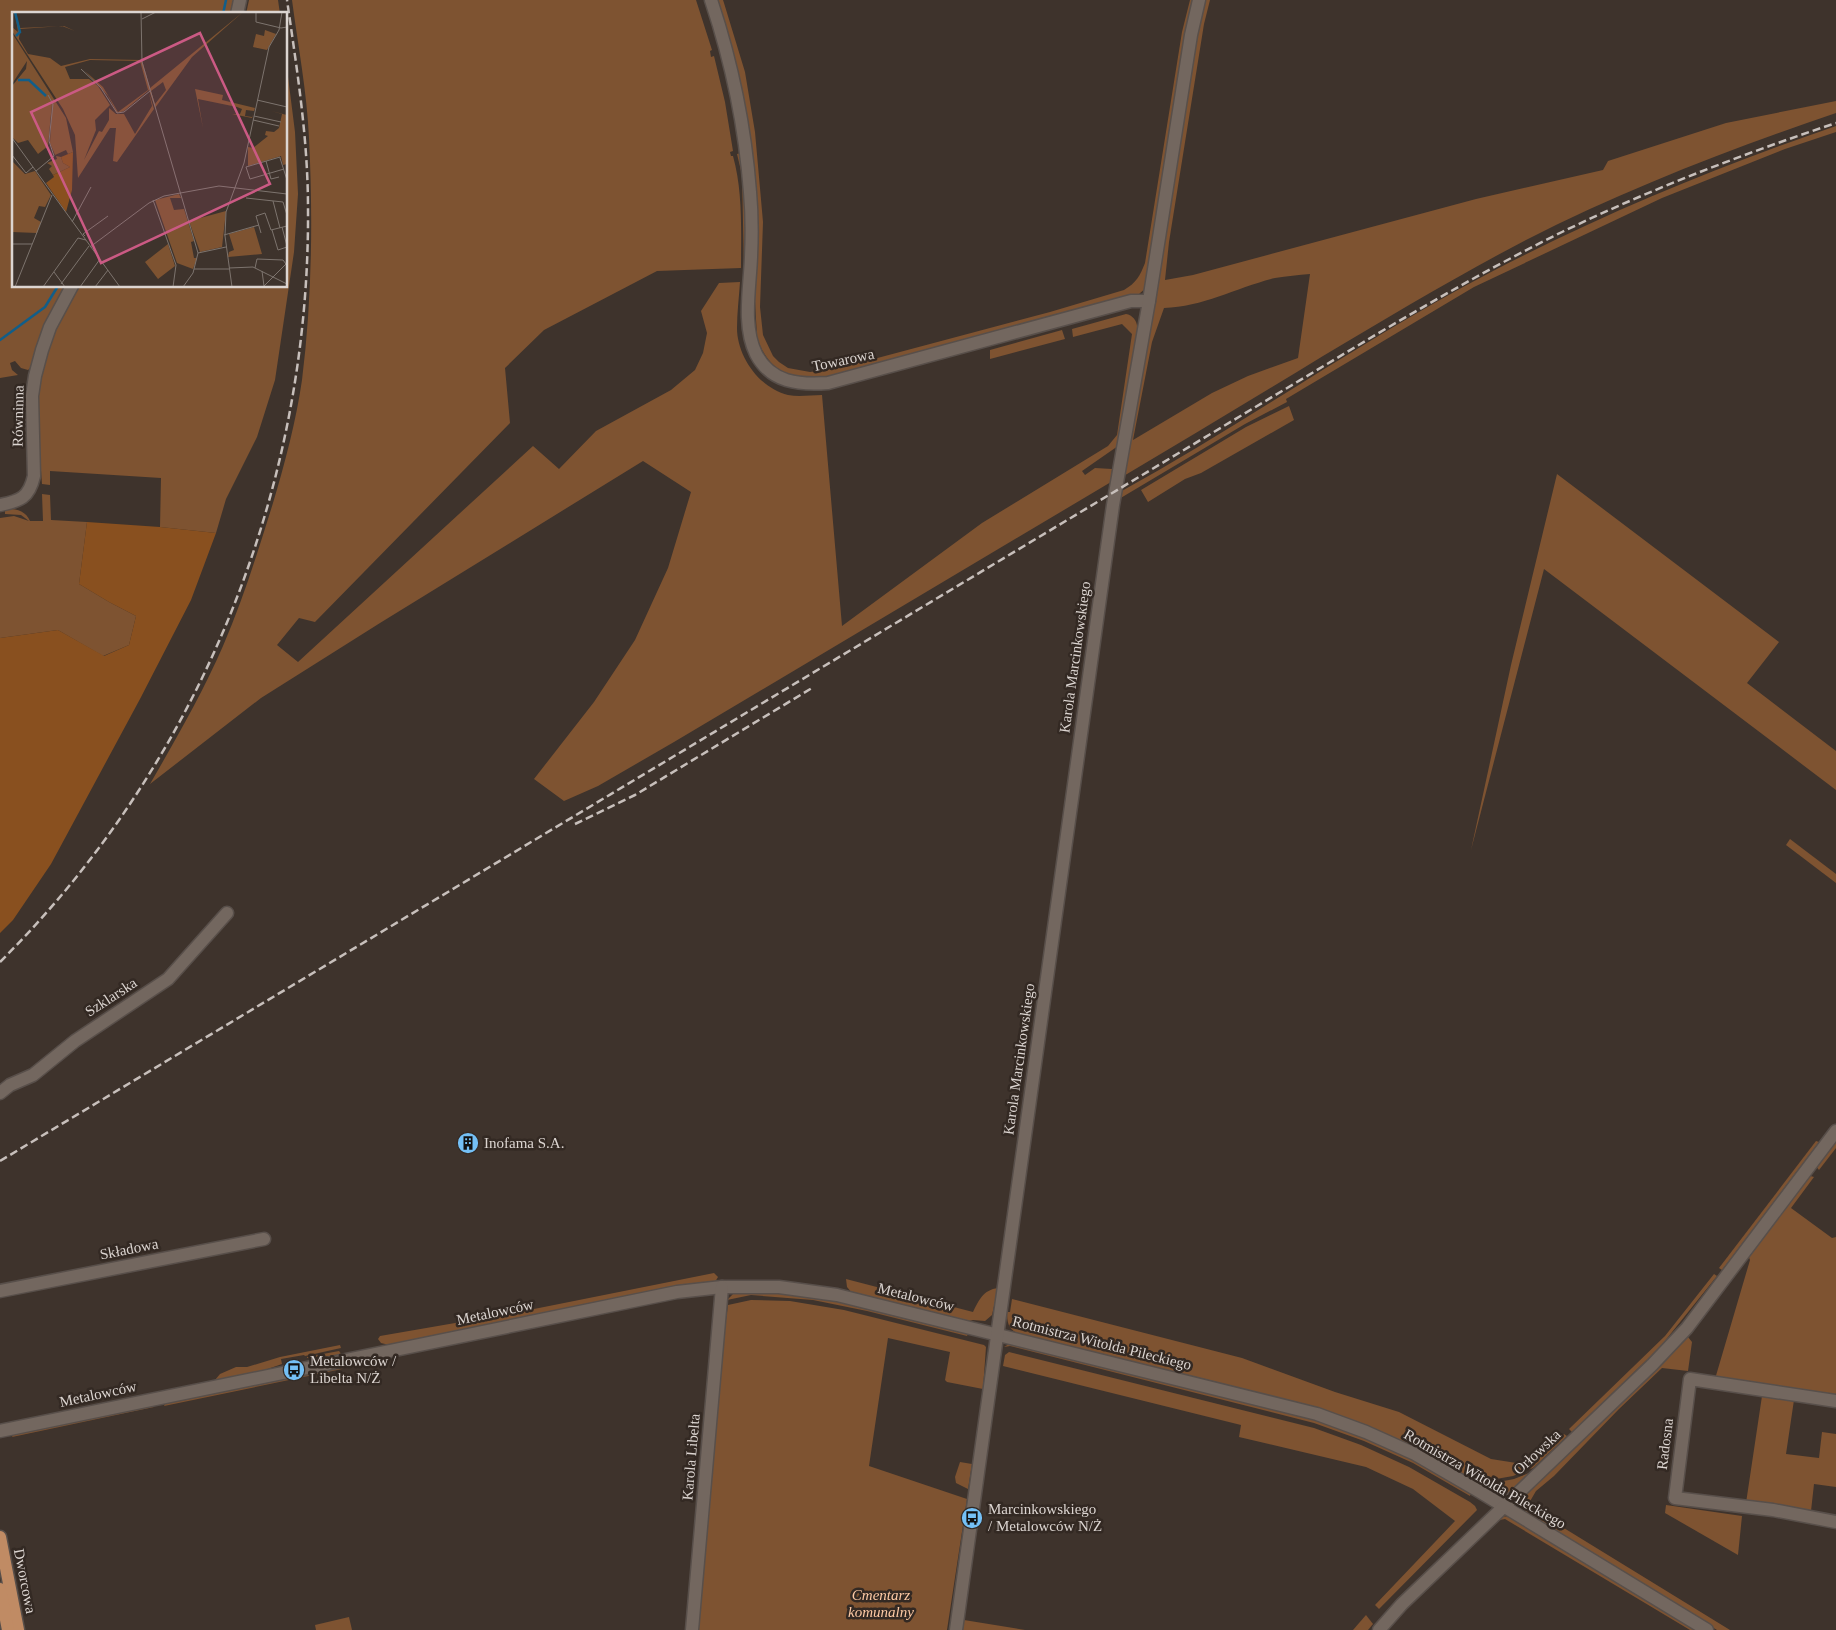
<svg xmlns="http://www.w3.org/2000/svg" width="1836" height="1630" viewBox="0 0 1836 1630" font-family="'Times New Roman',serif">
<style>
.green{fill:#7e5331;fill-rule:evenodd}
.forest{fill:#89501f}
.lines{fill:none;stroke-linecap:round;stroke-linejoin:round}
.stream{stroke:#115e89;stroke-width:2.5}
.minor-casing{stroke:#584f4a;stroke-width:15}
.major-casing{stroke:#584f4a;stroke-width:15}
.minor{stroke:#73675f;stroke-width:12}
.major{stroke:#c08b64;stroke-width:12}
.rail{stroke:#c7bfbb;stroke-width:2.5;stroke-dasharray:8 4;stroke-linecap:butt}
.labels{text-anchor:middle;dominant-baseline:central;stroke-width:5;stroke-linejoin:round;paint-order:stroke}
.street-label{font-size:15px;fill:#dcd5d1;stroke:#332923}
.poi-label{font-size:15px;fill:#dcd5d1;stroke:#332923;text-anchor:start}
.park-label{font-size:15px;font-style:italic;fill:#fecaa5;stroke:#332923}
.inset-river{fill:none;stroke:#115e89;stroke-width:2.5}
.inset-road{fill:none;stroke:#7d746e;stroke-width:1}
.view{fill:#cb5a84;fill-opacity:0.15;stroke:#cb5a84;stroke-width:2.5}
.inset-edge{fill:none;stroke:#dcd5d1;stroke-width:2.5}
</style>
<rect width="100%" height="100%" fill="#3e332c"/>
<g class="green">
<path d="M0 0H235L232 14H14V286H66C49 311 39 339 31 367L28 370 21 368 15 361 10 363 12 370 18 375 0 378Z"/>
<polygon points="249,0 278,0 280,14 246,14"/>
<path d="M292 0H696L712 50 710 51 711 57 714 56 725 102 733 151 730 152 731 156H733C743 192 741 230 741 268L657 271 544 330 505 368 510 423 315 622 299 618 277 645 298 662 533 446 559 469 596 431 671 390 695 370 703 353 707 333 701 311 719 283 740 282C739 297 737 313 737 328 737 356 759 388 788 395 799 397 811 395 822 395L842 626 982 523 1108 446 1117 435 1132 334 1122 324 1073 337 1072 329 1126 314C1133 315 1138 322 1137 329L1139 330 1118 446 1082 471 1085 475 1095 468 1112 469 1111 482 674 742 598 786 564 801 534 779 594 702 635 640 668 568 691 492 643 461 380 623 261 698 150 784C176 739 202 694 223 646 243 600 258 551 273 503 285 463 296 421 302 380 312 300 313 218 309 138 307 92 298 46 292 0Z"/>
<path d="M717 0H723L724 3 745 72 755 132 763 222 760 307 763 335 773 356 779 362 788 368 810 372 840 368 1050 312 1124 290C1136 283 1140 276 1145 263L1182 32 1190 0H1196L1147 287 1139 294 839 375C801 381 770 379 757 337L744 103 731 44Z"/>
<path d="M1203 0H1210L1204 24 1169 242 1165 280 1193 275 1476 199 1603 170 1608 161 1726 123 1836 101V113C1730 149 1626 189 1526 240 1457 276 1390 316 1323 356 1256 397 1189 437 1122 477L1198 16ZM1310 274 1298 358 1248 376 1212 393 1133 440 1152 342 1164 308C1203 307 1238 287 1275 278 1287 276 1298 275 1310 274Z"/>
<path d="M286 61 295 132 298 194 294 252 275 380 257 437 226 499 216 533 160 527 161 478 50 471V485L42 484C40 456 37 425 39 396 41 357 59 319 80 286H286Z"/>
<path d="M1836 126V132L1785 149 1662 198 1474 287 1286 399 1287 402 1245 424 1119 499 1120 492C1247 422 1365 338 1493 271 1605 213 1717 167 1836 126Z"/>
<polygon points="741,153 747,226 744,270 742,175 737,154"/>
<polygon points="1062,330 1065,339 990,359 990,350"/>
<polygon points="1289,406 1294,420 1201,473 1185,479 1148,502 1141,490 1246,427"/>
<polygon points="1557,474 1779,642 1747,683 1836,751 1836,790 1544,569 1471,850 1511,665"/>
<path d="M42 494 50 495 51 520 87 522 79 584 109 602 136 616 129 645 103 656 58 630 0 638V518L14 516 29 521 21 515 5 514V509C15 508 26 511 30 521H43Z"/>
<polygon points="1790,839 1836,874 1836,883 1786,845"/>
<polygon points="1836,1139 1836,1148 1819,1170 1815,1165"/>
<polygon points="1816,1141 1819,1142 1722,1270 1719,1268"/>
<polygon points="1807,1175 1814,1177 1791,1208 1832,1238 1836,1237 1836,1395 1715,1379 1750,1260 1748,1255"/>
<polygon points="714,1273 718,1277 715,1282 389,1345 381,1343 378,1339 380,1336 524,1311"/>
<polygon points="1714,1274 1717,1276 1660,1347 1572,1432 1569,1429 1665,1336"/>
<path d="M846 1279 973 1312C979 1300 983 1290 998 1288L992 1315 985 1321 973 1320 969 1321 852 1293 847 1287Z"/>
<polygon points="770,1292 814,1296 969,1332 967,1336 867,1311 813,1300 751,1295 727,1300 734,1293"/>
<path d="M1012 1299 1242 1358 1335 1392 1399 1412 1491 1459 1530 1465 1564 1434 1567 1436 1533 1468 1513 1476 1479 1482 1477 1484 1310 1407 1017 1333C1008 1329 1007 1321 1007 1312H1010Z"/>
<polygon points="751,1300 790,1301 844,1310 984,1345 986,1347 983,1389 947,1382 945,1380 950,1352 888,1338 869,1466 967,1499 947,1630 698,1630 724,1335 728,1305"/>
<polygon points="1684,1337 1688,1337 1692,1342 1688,1371 1662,1368 1619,1409 1554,1476 1536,1491 1529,1503 1537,1511 1559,1525 1730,1630 1717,1630 1528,1515 1521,1506 1523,1494"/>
<polygon points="1009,1344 1315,1418 1365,1436 1414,1459 1471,1492 1470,1496 1413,1463 1364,1441 1314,1423 1010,1346 1004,1347"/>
<polygon points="340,1345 341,1348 305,1356 304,1355 281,1359 282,1364 259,1372 215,1380 220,1374 236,1367 247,1367 280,1357"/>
<polygon points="339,1351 342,1355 307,1358 307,1357"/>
<polygon points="1009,1352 1314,1428 1361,1445 1409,1467 1470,1502 1475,1506 1477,1510 1379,1609 1375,1605 1455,1521 1413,1489 1366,1467 1239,1437 1241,1425 1003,1366 1005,1355"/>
<polygon points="344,1365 342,1369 164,1406 166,1402"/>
<polygon points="1762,1396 1794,1400 1786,1454 1819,1458 1822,1432 1836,1434 1836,1487 1814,1484 1811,1511 1746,1503"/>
<polygon points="152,1405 154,1407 12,1437 14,1433"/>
<polygon points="960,1462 972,1464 968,1489 956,1483 955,1477"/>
<polygon points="1534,1471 1509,1495 1498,1496 1482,1487 1483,1485 1514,1479"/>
<polygon points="1666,1505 1742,1516 1738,1555 1665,1513"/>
<polygon points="1501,1516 1511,1517 1698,1630 1690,1630 1505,1519 1494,1521"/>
<polygon points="1366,1615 1373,1624 1368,1630 1353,1630"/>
<polygon points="349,1617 352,1630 316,1630 315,1625"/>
<polygon points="964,1620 1025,1630 962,1630"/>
</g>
<polygon class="forest" points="87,522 160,527 216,533 191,600 140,699 51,864 13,920 0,933 0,638 58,630 104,656 129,645 136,616 109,602 79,584"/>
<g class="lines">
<g class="stream">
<polyline points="223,14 226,0"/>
<polyline points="0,340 45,307 58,286"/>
</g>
<g class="minor-casing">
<g id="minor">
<path d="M711 0C732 63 745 126 750 192 752 214 752 236 751 257 750 287 742 326 756 354 771 383 799 385 828 383L1131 301H1149"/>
<polyline points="237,14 240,0"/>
<path d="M0 505C20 501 29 498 34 476L32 396 35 376 42 350 50 327 72 286"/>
<polyline points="0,1093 10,1085 33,1075 75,1041 168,979 227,913"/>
<polyline points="0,1291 264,1239"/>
<polyline points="1836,1401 1690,1379 1675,1498 1773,1510 1836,1522"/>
<polyline points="0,1431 677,1292 722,1287 779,1287 837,1295 1317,1414 1366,1432 1415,1454 1477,1490 1707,1630"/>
<polyline points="692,1630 722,1287"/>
<polyline points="956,1630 1113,505 1149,301 1191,35 1199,0"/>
<polyline points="1379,1630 1402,1604 1652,1365 1687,1328 1836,1131"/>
</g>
</g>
<g class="major-casing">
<g id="major">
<polyline points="0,1537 18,1630"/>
<polyline points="0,1589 8,1630"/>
</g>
</g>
<use href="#minor" class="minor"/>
<use href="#major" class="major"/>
<g class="rail">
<polyline points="575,824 635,795 812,688"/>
<path d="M0 962C199 764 310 490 308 209 308 138 297 70 287 0"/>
<path d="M0 1161 1377 334C1438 298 1499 263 1562 232 1651 189 1743 154 1836 123"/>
</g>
</g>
<defs>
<g id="building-disc" transform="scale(1.125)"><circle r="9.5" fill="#74c0f6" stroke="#332923"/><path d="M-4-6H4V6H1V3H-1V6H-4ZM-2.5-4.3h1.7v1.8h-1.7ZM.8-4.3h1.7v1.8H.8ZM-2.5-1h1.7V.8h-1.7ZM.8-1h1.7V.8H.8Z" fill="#111"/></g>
<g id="bus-disc" transform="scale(1.125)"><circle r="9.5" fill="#74c0f6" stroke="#332923"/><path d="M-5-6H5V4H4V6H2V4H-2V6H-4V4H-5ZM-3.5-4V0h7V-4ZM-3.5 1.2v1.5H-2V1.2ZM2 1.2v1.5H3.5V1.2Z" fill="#111"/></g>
</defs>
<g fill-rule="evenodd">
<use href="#building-disc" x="468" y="1143"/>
<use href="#bus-disc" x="294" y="1370"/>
<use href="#bus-disc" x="972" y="1518"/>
</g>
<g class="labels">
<g class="street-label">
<text transform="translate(843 360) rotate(-12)">Towarowa</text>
<text transform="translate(18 416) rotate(-89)">Równinna</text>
<text transform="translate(1075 657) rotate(-82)">Karola Marcinkowskiego</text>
<text transform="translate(111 997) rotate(-33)">Szklarska</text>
<text transform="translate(1019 1059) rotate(-82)">Karola Marcinkowskiego</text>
<text transform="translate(129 1249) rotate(-11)">Składowa</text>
<text transform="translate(916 1297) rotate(14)">Metalowców</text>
<text transform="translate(495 1312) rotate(-12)">Metalowców</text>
<text transform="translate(1102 1343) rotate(14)">Rotmistrza Witolda Pileckiego</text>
<text transform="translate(98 1394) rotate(-12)">Metalowców</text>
<text transform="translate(1665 1444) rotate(-83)">Radosna</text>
<text transform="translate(1537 1452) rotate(-43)">Orłowska</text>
<text transform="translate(691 1457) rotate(-85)">Karola Libelta</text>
<text transform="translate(1485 1479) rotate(30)">Rotmistrza Witolda Pileckiego</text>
<text transform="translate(25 1581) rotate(79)">Dworcowa</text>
</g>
<g class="poi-label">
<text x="484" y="1143">Inofama S.A.</text>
<text x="310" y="1361">Metalowców /<tspan x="310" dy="17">Libelta N/Ż</tspan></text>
<text x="988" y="1509">Marcinkowskiego<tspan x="988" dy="17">/ Metalowców N/Ż</tspan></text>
</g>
<g class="park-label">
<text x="881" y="1595">Cmentarz<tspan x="881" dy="17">komunalny</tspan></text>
</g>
</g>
<g transform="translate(12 12)">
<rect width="275" height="275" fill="#3e332c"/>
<path d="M3 0 8 16 52 14 63 19 50 14 8 17 7 27 16 42 38 46 49 54 78 47 130 48 138 76 231 0 180 45 143 96 137 78 112 99 105 101 96 84 73 59 91 75 106 100 136 78 128 49 78 48 53 55 58 67H77L86 74 98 93 83 108 84 118 72 148 87 119 90 120 97 108V96L104 102H112L123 122 140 94 137 81 142 97 105 150 101 149 104 116H98L66 166 63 123 51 97 0 19V15L6 20ZM151 70 154 78 143 92 139 79ZM253 18 264 22 255 38 241 35 244 22 252 24ZM0 21 54 106 61 140 56 142 54 138 43 143 38 131 40 91 36 134 26 142 16 128 6 131 0 125V74L14 57 15 49 0 72ZM183 77 211 83 210 88 243 96 242 99 234 98 233 104 240 105 241 102 240 106 220 102H228L230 97 225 95 186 87 191 116ZM259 99 275 103V152L271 153 269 144 236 154V135L241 136 256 124 253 123 254 119 262 120 267 116 270 102ZM44 144 49 145 51 151 58 155 41 163 37 157 40 154 35 151 45 147ZM0 149 13 162 23 159 39 183 33 195 27 194 22 206 29 210 25 221 0 220ZM167 182 169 186H158L162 198 172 197 182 229 179 230 182 246H185L181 257 165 251 143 188ZM214 199 210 235 188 240 177 209ZM242 215 250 242 216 245 217 240 222 238 217 222ZM156 232 163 254 146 267 133 250Z" fill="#7e5331" fill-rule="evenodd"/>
<path d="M61 140 60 178 54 200 34 171 42 165 41 163 58 155 51 151 49 145Z" fill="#89501f"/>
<path class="inset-river" d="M3 0 8 20 4 24M6 68H17L34 84"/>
<path class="inset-road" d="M129 0 130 50 186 241 181 261 171 275M244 0V10L269 16 275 15M130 7 144 0M69 57 89 76 105 101 112 100 138 79M245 88 275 95M242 104 269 110M241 108 267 114M0 126 108 275M0 143 14 161 21 155M254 149 259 167 267 165M272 157 238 167 234 155 268 145V146L275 168M24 159 42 144 37 129 41 92 36 83M234 186 271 190 275 203M141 188 164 253 161 275M261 189 268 216M253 201 259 218 275 214M60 210 79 175M270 215 275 234M260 218 266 238 275 235M249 221 244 204 253 201M212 223 247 213M73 224 71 222 96 204M0 232H20M78 235 137 191 152 184 207 174 275 182M186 241 214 235M217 256 241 255 275 272M243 256 245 247 271 248 274 252M182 257H217M250 259 252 274M42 260 53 275M49 272 77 234M3 275 40 183M31 275 66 226 74 228M68 275 88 247M83 275 96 258M220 275 213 224 214 200 232 151 257 35 267 18 270 0M251 275 274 252"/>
<path class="view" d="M188 21 258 172 89 251 19 100Z"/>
<rect width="275" height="275" class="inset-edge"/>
</g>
</svg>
